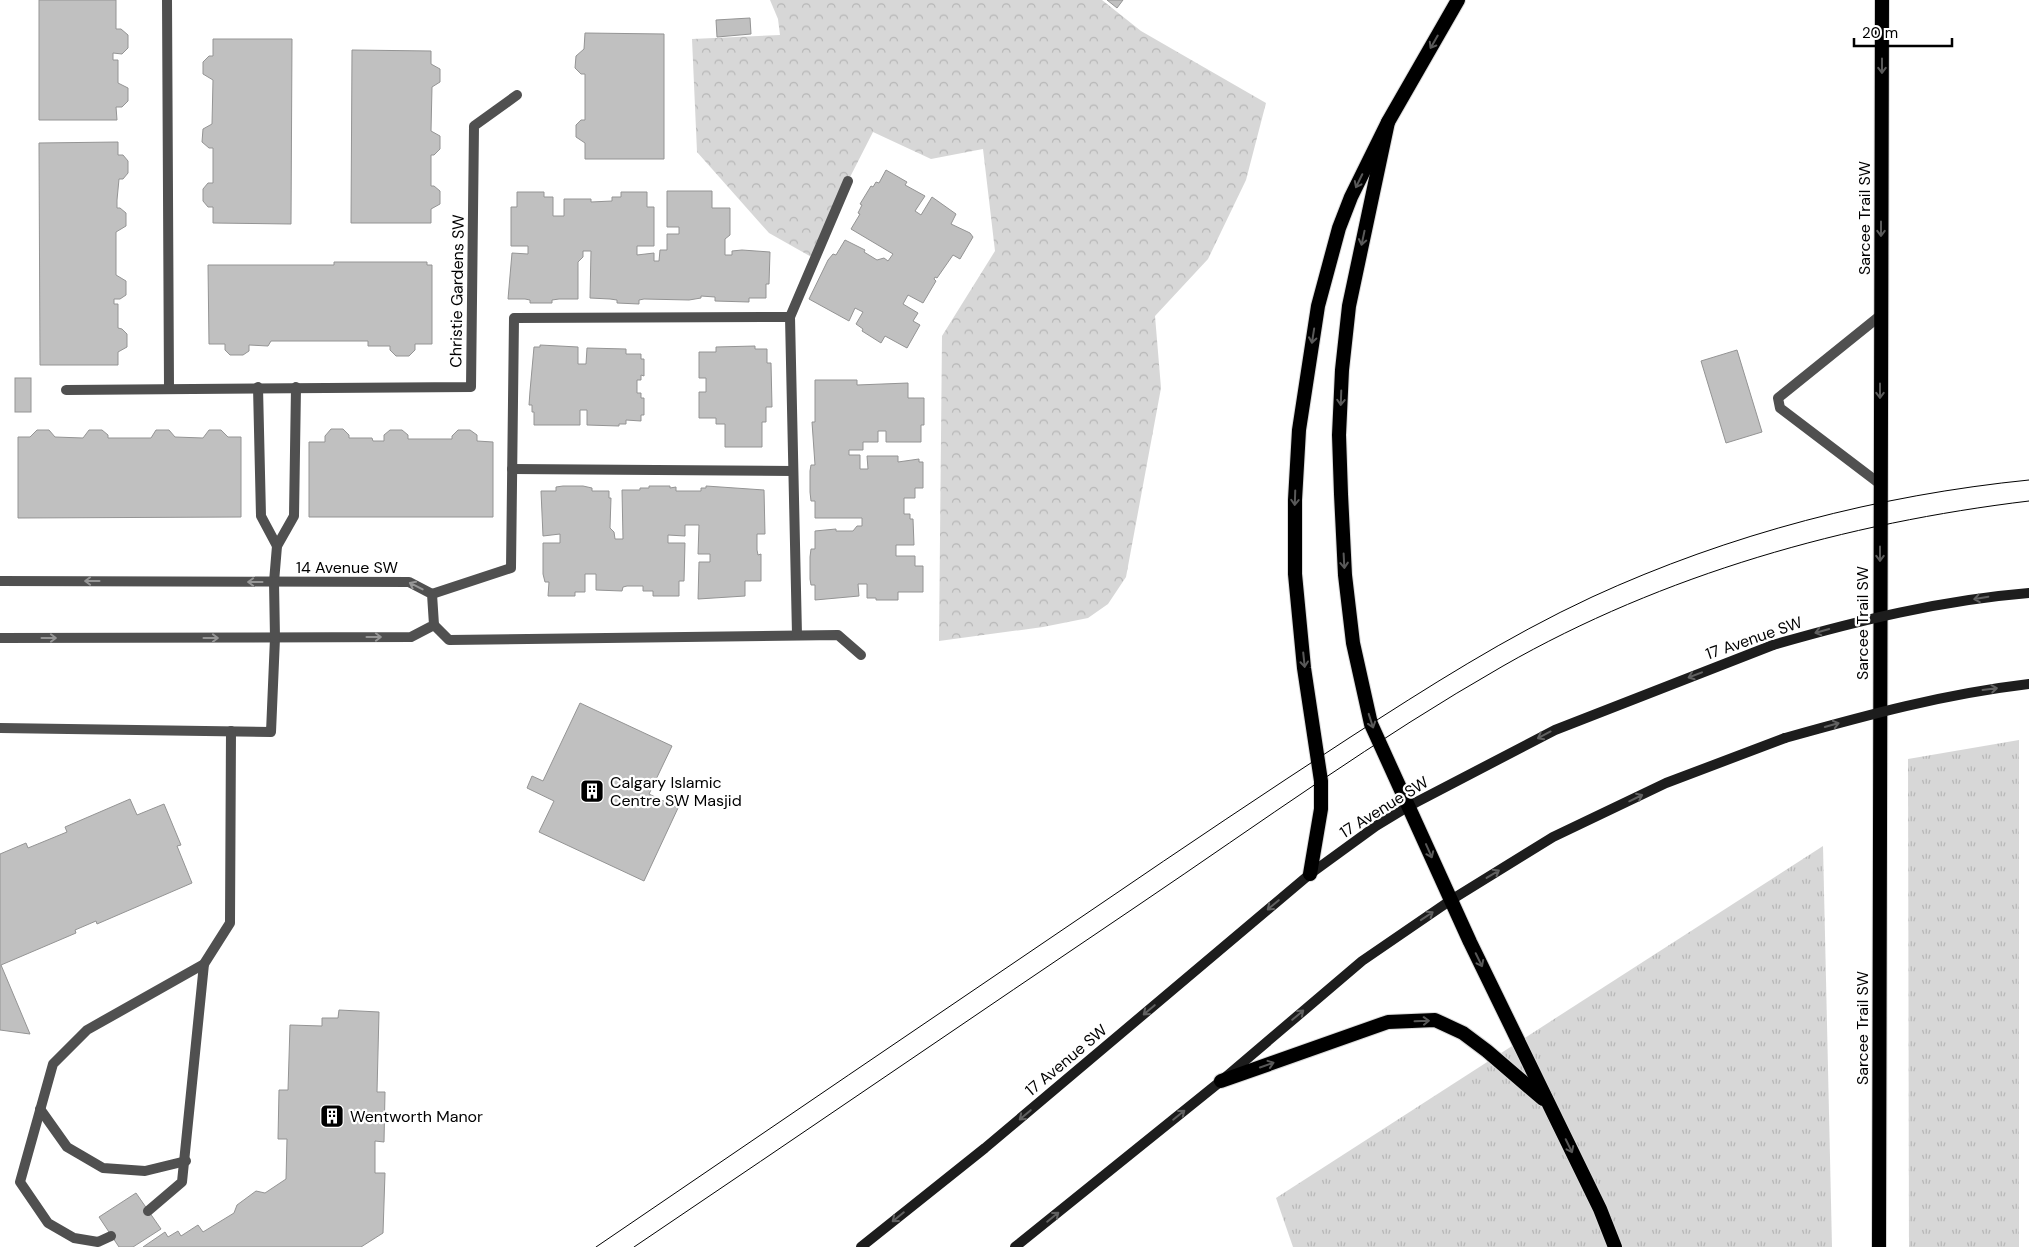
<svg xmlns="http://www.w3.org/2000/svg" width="2029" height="1247" viewBox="0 0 2029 1247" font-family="'DM Sans',sans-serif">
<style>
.grass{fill:url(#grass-tufts)}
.park{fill:url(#park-crowns)}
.building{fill:#c0c0c0;stroke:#949494}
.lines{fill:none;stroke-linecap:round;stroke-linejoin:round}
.trunk-casing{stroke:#dbdbdb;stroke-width:16}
.service{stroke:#505050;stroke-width:10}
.minor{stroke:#505050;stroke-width:10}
.secondary{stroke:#1d1d1d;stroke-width:10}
.trunk{stroke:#000;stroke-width:14}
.tram{stroke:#000;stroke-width:1}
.secondary-bridge{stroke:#1d1d1d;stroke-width:10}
.oneway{stroke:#595959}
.oneway2{stroke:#969696}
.oneway3{stroke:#616161}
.labels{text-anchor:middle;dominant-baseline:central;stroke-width:4.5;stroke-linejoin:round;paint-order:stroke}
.street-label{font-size:16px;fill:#000;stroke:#fff}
.poi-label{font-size:16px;fill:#000;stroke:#fff;text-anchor:start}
</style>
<defs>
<pattern id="grass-tufts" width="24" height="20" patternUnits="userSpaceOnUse" patternTransform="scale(1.25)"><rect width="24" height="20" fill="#d7d7d7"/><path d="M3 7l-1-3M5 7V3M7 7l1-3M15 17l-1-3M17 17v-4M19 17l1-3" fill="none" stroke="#b7b7b7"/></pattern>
<pattern id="park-crowns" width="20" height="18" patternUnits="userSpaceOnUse" patternTransform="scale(1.25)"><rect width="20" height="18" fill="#d7d7d7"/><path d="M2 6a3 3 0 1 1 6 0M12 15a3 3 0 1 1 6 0" fill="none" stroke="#b7b7b7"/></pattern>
</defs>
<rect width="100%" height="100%" fill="#fff"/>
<g class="grass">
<polygon points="2019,740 2019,1247 1909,1247 1908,759"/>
<polygon points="1823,846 1832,1247 1293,1247 1276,1198"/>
</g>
<polygon class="park" points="770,0 1102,0 1141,31 1266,103 1246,180 1208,259 1155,316 1161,388 1126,577 1108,604 1088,618 1043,627 939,641 942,336 995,251 983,149 931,159 873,132 848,181 815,259 769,233 697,152 692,39 780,35 778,19"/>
<g class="building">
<polygon points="39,0 116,0 116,29 121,29 128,35 128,48 122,54 113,53 113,60 118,60 118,83 128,88 128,101 122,107 116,107 117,120 39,120"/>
<polygon points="1107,0 1123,0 1117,8"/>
<polygon points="750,18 751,34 717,37 716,20"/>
<polygon points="585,33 664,34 664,159 585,159 585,143 576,137 576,125 581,120 585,120 585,74 581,74 575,68 576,56 584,49"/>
<polygon points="213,39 292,39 291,224 213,223 213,207 208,207 203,201 203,189 208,183 213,183 213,148 209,148 202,142 203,129 212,124 213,80 203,74 203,62 209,56 213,56"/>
<polygon points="352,50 431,51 431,64 440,69 440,82 432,87 431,131 440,136 440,149 434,155 431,155 431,186 434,186 440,191 440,204 431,209 431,223 351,223"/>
<polygon points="118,142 118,155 123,155 128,161 128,173 123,179 119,179 117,200 117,208 120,208 126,213 126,226 116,232 116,275 126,281 126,295 120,299 114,299 114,304 118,304 118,328 122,329 127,334 127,347 118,352 118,365 40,365 39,143"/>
<polygon points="886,170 907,182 905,185 925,196 915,211 921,215 932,197 956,214 951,224 970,233 973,237 960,259 953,255 937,278 935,277 934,279 936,281 923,303 908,295 903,304 918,313 913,321 920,325 907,348 885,336 881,343 862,331 863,329 856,324 863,312 855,308 849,321 809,299 828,260 833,254 836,255 845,240 865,250 864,252 877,260 884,258 888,261 893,254 851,229 860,214 858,213 862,205 860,204 871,186 873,187 876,182 879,183"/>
<polygon points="667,191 712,191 712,208 730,208 730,235 725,239 725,255 732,255 732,251 742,250 770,252 769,284 766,284 766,298 749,298 749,302 715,301 715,297 701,296 701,298 689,300 644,299 639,300 639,304 617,303 617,300 610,299 590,298 591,251 583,251 583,257 578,262 578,299 559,299 552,300 552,303 530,303 530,300 525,299 508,299 512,253 528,254 528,246 511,246 511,207 517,207 517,192 544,192 544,197 553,197 553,216 564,216 564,199 591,199 591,202 612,201 612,197 621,197 621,192 647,192 647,207 654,207 654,246 637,246 637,255 654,253 654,261 659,261 660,250 667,250 667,234 679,234 679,227 667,227"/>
<polygon points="334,262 427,262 427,265 432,265 432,344 415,344 415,350 409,356 396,356 390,350 390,346 368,346 368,341 271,341 268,346 249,345 249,351 243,355 230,355 225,350 225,344 209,344 208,265 334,265"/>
<polygon points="540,345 578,347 578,364 586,364 587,348 626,349 626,354 641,354 641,359 644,359 644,376 641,375 641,380 637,380 637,393 641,393 641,398 644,398 644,415 641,415 641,421 626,420 626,424 619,424 619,426 587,425 587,410 580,410 580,425 534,425 534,412 532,412 532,405 529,405 530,391 534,347 540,347"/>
<polygon points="755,346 755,349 767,349 767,363 771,363 772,407 766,407 766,422 762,422 762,447 725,447 725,424 716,424 716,418 699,418 699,392 706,392 706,378 699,378 699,352 716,352 716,347"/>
<polygon points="1737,350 1762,432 1726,443 1701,361"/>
<rect x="15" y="378" width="16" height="34"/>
<polygon points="815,380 857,380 857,385 908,383 908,398 924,398 924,425 921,425 921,442 886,442 886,431 878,431 878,442 863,442 863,450 849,450 849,455 860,455 860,469 868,469 867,456 898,456 898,462 919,459 919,462 923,462 923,488 915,488 915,498 904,498 904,514 910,514 910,519 913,519 914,545 896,545 896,556 915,556 915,566 923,566 923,592 898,592 898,600 876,600 876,598 867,598 867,584 858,584 859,596 815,600 815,585 811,585 810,579 810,557 811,549 815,549 815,531 836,529 836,531 853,531 857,526 862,526 862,518 815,518 815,501 811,501 810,492 810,471 811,465 815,465 812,422 815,422"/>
<polygon points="331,429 343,429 349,435 349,438 372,438 373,441 384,441 384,435 390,430 402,430 408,435 408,439 452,439 452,436 458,430 470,430 477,435 477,441 493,442 493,517 309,517 309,442 325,442 325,436"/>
<polygon points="37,430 49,430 55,437 83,438 89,430 102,430 108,435 108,438 151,438 156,430 169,430 175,437 203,438 209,430 221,430 228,437 241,437 241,517 18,518 18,437 30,437"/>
<polygon points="563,486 583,486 592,488 592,491 609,491 609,498 611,498 610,528 614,532 615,539 623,539 622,490 640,490 640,488 649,488 649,486 670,486 670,488 676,487 676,491 701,491 701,488 706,488 706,486 764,490 765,534 757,534 757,550 758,555 761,554 761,581 745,581 745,596 698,599 699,562 710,562 710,554 698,554 699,525 685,525 685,536 668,535 668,543 685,543 684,581 679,581 679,596 653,596 653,591 643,591 643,586 627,586 623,587 622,591 596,590 596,574 585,574 585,592 575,592 575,596 548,596 549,582 545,582 543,574 543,543 560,543 560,534 543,536 541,491 556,491 556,487"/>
<polygon points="580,703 672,746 649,794 678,808 644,881 539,832 554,801 527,788 532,776 543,781"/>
<polygon points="130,799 137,815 164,804 181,845 177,846 192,883 97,924 96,921 75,930 76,933 1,965 30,1034 0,1030 0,854 26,843 28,848 67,832 65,827"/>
<polygon points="339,1010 379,1012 377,1092 385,1092 384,1142 375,1141 375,1173 385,1173 383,1233 361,1247 143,1247 165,1232 168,1237 178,1231 181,1236 198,1225 203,1232 234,1213 237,1205 256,1191 265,1193 286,1179 287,1139 278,1139 279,1090 288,1090 290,1025 322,1026 322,1018 338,1018"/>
<polygon points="136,1193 161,1229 133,1247 119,1247 99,1217"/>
</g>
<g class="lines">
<g class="trunk-casing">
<g id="trunk">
<polyline points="1388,122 1349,306 1342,370 1339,435 1341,494 1345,575 1353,643 1371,724 1470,942 1600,1209 1615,1247"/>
<polyline points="1310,874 1321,809 1321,781 1304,668 1295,574 1295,500 1299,430 1318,306 1339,228 1351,197 1388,122 1458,0"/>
<polyline points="1221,1081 1388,1022 1435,1020 1463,1033 1487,1051 1543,1099"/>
<polyline points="1879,1247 1882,0"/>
</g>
</g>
<g class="service">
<polyline points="167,0 169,388"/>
<polyline points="258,387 261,516 277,546"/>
<polyline points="66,390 471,387 474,126 517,95"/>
<polyline points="512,469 793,471"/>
<polyline points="1880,484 1780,408 1778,398 1881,315"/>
<polyline points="274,582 277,546 294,516 296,387"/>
<polyline points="432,594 511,568 514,318 790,317"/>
<polyline points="434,625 449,640 838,635 861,655"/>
<polyline points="797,635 790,317 848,181"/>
<polyline points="0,728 271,732 275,638"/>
<polyline points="40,1109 67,1147 103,1168 145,1171 186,1161"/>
<polyline points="148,1211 182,1182 204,964"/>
<polyline points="111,1236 98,1242 74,1238 48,1223 20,1182 53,1064 87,1030 204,964 230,923 231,731"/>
</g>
<g class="minor">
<polyline points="0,581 409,582 432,594 434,625 411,637 0,638"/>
<polyline points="274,582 275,638"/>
</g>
<g class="secondary">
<polyline points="861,1247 985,1148 1310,874 1376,826 1409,806 1555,730 1773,645"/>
<polyline points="1015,1247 1221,1081 1362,961 1451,900 1553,837 1666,783 1785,738"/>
</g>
<use href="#trunk" class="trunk"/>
<g class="tram">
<path d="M596 1247C764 1132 933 1018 1102 903 1184 847 1266 792 1349 738 1428 687 1506 637 1592 597 1729 534 1879 495 2029 480"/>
<path d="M634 1247C803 1133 971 1018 1140 904 1260 823 1377 738 1503 666 1664 574 1846 523 2029 501"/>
</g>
<g class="secondary-bridge">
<path d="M1773 645C1856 621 1942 600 2029 593"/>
<path d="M1785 738C1867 715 1944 694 2029 684"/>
</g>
</g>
<defs><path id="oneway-shaft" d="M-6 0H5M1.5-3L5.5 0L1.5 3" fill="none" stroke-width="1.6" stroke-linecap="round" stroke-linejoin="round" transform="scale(1.25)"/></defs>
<g class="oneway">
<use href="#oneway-shaft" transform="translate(1434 42) rotate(120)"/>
<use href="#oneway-shaft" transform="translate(1882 66) rotate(90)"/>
<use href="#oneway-shaft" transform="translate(1359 181) rotate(116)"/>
<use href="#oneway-shaft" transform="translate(1881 229) rotate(90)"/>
<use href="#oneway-shaft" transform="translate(1363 238) rotate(102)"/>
<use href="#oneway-shaft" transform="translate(1313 336) rotate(99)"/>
<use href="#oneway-shaft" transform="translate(1880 391) rotate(90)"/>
<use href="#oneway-shaft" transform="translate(1341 398) rotate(92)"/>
<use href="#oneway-shaft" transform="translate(1295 498) rotate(92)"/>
<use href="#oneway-shaft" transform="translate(1880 554) rotate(90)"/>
<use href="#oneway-shaft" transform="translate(1344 561) rotate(87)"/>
<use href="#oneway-shaft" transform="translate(1304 660) rotate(84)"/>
<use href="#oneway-shaft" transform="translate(1371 721) rotate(72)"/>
<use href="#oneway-shaft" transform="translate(1429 851) rotate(66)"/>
<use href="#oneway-shaft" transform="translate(1479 960) rotate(64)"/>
<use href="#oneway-shaft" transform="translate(1422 1021) rotate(-2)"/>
<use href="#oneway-shaft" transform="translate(1267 1065) rotate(-19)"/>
<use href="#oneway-shaft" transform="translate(1569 1146) rotate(64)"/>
</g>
<g class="oneway2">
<use href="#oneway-shaft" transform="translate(92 581) rotate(-180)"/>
<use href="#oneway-shaft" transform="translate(255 582) rotate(-180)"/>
<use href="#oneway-shaft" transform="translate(416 586) rotate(-153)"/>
<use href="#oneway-shaft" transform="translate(374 637)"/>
<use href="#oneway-shaft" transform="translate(49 638)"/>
<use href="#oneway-shaft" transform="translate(211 638)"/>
</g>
<g class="oneway3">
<use href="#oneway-shaft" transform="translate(1981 598) rotate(170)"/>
<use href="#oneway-shaft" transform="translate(1822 631) rotate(164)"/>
<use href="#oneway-shaft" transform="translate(1695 675) rotate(159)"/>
<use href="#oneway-shaft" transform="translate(1990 689) rotate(-7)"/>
<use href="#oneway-shaft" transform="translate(1832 725) rotate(-16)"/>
<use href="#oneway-shaft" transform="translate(1544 735) rotate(152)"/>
<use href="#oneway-shaft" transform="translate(1636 798) rotate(-26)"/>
<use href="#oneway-shaft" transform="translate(1493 874) rotate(-31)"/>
<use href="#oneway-shaft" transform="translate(1273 905) rotate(140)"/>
<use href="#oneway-shaft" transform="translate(1427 916) rotate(-34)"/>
<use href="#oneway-shaft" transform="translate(1149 1010) rotate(140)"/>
<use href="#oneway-shaft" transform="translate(1298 1015) rotate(-40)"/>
<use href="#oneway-shaft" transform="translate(1025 1115) rotate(140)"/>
<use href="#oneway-shaft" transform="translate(1179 1115) rotate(-39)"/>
<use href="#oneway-shaft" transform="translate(898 1217) rotate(141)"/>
<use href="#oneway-shaft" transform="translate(1053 1217) rotate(-39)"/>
</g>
<defs>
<g id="building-square" transform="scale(1.25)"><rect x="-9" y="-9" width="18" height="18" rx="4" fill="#000" stroke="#fff"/><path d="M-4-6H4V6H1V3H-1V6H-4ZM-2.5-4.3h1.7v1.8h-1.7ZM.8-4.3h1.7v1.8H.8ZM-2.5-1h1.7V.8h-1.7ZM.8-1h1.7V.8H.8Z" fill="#fff"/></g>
</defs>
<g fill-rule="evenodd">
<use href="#building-square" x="592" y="791"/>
<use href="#building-square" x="332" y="1116"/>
</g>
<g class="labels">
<g class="street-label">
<text transform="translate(1864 218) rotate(-90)">Sarcee Trail SW</text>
<text transform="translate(457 291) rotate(-89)">Christie Gardens SW</text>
<text x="347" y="567">14 Avenue SW</text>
<text transform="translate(1862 623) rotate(-90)">Sarcee Trail SW</text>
<text transform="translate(1754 638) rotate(-19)">17 Avenue SW</text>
<text transform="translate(1384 807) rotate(-32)">17 Avenue SW</text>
<text transform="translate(1862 1028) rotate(-90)">Sarcee Trail SW</text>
<text transform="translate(1066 1060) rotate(-40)">17 Avenue SW</text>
</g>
<g class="poi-label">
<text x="610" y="782">Calgary Islamic<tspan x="610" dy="18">Centre SW Masjid</tspan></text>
<text x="350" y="1116">Wentworth Manor</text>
</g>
</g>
<path d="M1854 38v8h98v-8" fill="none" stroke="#000000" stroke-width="2.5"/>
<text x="1862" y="38" font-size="15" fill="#000000" stroke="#ffffff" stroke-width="4" paint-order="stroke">20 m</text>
</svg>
